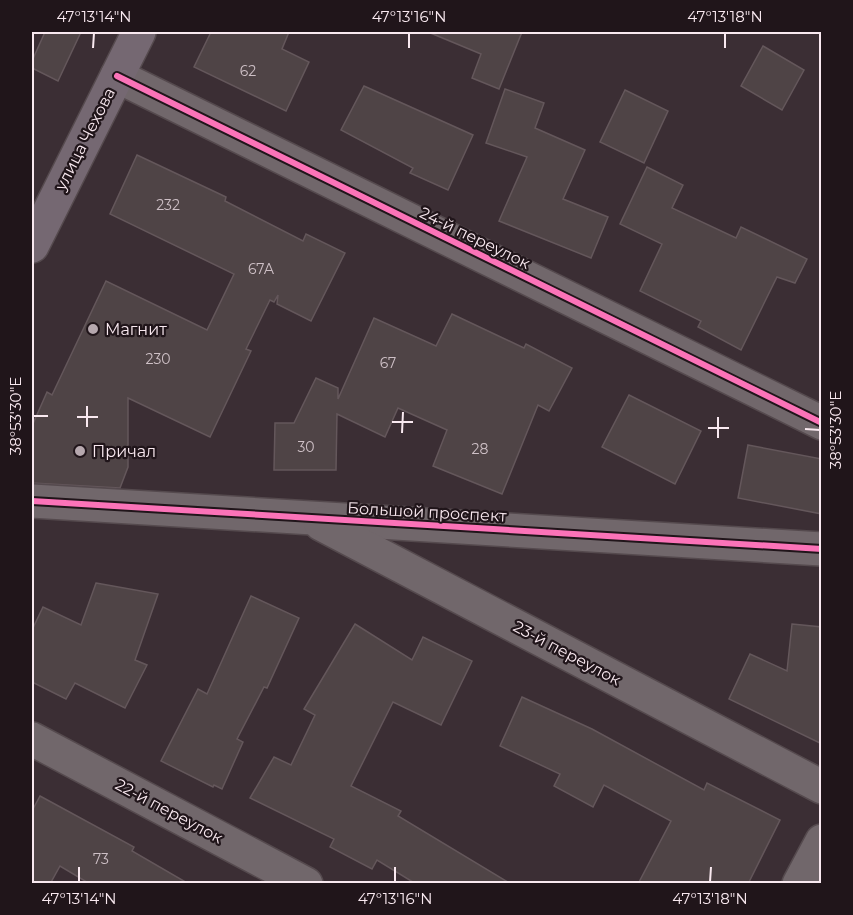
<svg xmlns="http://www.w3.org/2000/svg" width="853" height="915" viewBox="0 0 853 915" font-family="Montserrat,sans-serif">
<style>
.building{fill:#4f4446;stroke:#64575b;stroke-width:1.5}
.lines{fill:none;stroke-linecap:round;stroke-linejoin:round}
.minor-casing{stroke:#554a4e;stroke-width:36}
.major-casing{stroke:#554a4e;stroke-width:36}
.minor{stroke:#71676b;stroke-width:33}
.major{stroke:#756872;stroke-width:33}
.cycleway-casing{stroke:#20151a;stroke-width:10}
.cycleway{stroke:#fb73b8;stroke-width:6}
.ticks{fill:none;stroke:#f9e9f0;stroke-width:2}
.poi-dot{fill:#b6a8ae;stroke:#20151a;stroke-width:2}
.labels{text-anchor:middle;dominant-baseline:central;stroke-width:4.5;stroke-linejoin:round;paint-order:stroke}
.number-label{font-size:14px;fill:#cec0c6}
.street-label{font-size:16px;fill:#f9e9f0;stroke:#20151a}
.poi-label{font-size:16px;fill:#f9e9f0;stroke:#20151a;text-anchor:start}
.neatline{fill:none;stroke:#f9e9f0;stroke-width:2}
.ticks-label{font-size:15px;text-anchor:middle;fill:#f9e9f0}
</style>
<rect width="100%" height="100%" fill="#3b2e34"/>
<g class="building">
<polygon points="45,32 81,32 58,81 32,68 32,61"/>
<polygon points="211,32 289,32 282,49 309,62 286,111 194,67"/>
<polygon points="428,32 522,32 499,89 472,78 481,54"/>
<polygon points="763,46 804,70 782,110 741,86"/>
<polygon points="364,86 473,135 448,190 410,173 413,168 341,130"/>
<polygon points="505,89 544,103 535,128 585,150 563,199 608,217 591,258 499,221 527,157 486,143"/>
<polygon points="625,90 668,111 644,163 600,142"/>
<polygon points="137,155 226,197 225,201 303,241 306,234 345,253 311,321 277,304 278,295 274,302 270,300 246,349 251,351 210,437 128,398 128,467 120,488 32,483 32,426 47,392 52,395 106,281 207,330 234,274 110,214"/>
<polygon points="647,167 683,185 672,208 736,238 741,227 807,259 795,283 777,277 741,350 698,327 701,321 640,291 662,244 620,224"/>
<polygon points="452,314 524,348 526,344 572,368 549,411 538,405 502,494 433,466 447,430 398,408 385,437 337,414 336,470 274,470 275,423 294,423 316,378 338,388 338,399 374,318 436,346"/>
<polygon points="629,395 701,431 675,484 602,447"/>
<polygon points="748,445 822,459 822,514 738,498"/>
<polygon points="96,583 158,594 135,660 147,665 125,708 75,683 66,699 32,682 32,630 43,607 81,625"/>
<polygon points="251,596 299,618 267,688 264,687 237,739 243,742 222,789 214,785 213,787 161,761 198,689 207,694"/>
<polygon points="355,624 412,660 423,637 472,661 441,725 393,702 351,786 401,811 398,816 511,884 416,884 377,860 372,869 330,847 334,839 250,798 274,757 291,765 315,715 304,709"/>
<polygon points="792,624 822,627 822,744 729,699 750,654 787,671"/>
<polygon points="522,697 592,729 704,790 707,783 780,820 748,884 638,884 671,821 604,785 593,807 554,786 560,774 500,746"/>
<polygon points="40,796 134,847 132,851 189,884 90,884 60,866 50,884 32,884 32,811"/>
</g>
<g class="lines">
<g class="minor-casing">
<g id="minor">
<polyline points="117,76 822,423"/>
<polyline points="32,501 822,549"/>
<polyline points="321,524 822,787"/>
<polyline points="32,739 306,884"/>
<polyline points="799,884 822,841"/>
</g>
</g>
<g class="major-casing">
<polyline id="major" points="32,246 139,32"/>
</g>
<use href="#minor" class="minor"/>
<use href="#major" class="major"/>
<g class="cycleway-casing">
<g id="cycleway">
<polyline points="117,76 822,423"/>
<polyline points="32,501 822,549"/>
</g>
</g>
<use href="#cycleway" class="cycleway"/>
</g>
<path class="ticks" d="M93 48 94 33M409 48V33M725 48V33M33 416H48M77 417H98M392 422H413M87 427V406M708 428H729M805 429 820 430M402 433 403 412M718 438V417M79 882V867M395 882V867M710 882 711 867"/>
<g class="poi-dot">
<circle cx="93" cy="329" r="6"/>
<circle cx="80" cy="451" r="6"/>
</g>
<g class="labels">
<g class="number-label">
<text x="248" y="71">62</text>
<text x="168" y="205">232</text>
<text x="261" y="269">67А</text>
<text x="158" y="359">230</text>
<text x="388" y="363">67</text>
<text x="306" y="447">30</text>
<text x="480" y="449">28</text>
<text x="101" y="859">73</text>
</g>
<g class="street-label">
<text transform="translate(85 139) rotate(-63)">улица Чехова</text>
<text transform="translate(475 238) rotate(26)">24-й переулок</text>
<text transform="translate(427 512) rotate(3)">Большой проспект</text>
<text transform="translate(567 653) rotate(28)">23-й переулок</text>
<text transform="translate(169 811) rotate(28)">22-й переулок</text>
</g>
<g class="poi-label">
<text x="105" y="329">Магнит</text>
<text x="92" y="451">Причал</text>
</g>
</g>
<rect width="853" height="915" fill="none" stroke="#20151a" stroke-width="66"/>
<rect x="33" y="33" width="787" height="849" class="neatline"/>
<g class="ticks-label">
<text x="94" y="22">47°13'14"N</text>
<text x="409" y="22">47°13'16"N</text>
<text x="725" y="22">47°13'18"N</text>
<text transform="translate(16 416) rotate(-90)" y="5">38°53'30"E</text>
<text transform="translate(836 430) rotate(-90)" y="5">38°53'30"E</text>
<text x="79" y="904">47°13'14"N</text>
<text x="395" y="904">47°13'16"N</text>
<text x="710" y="904">47°13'18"N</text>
</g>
</svg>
